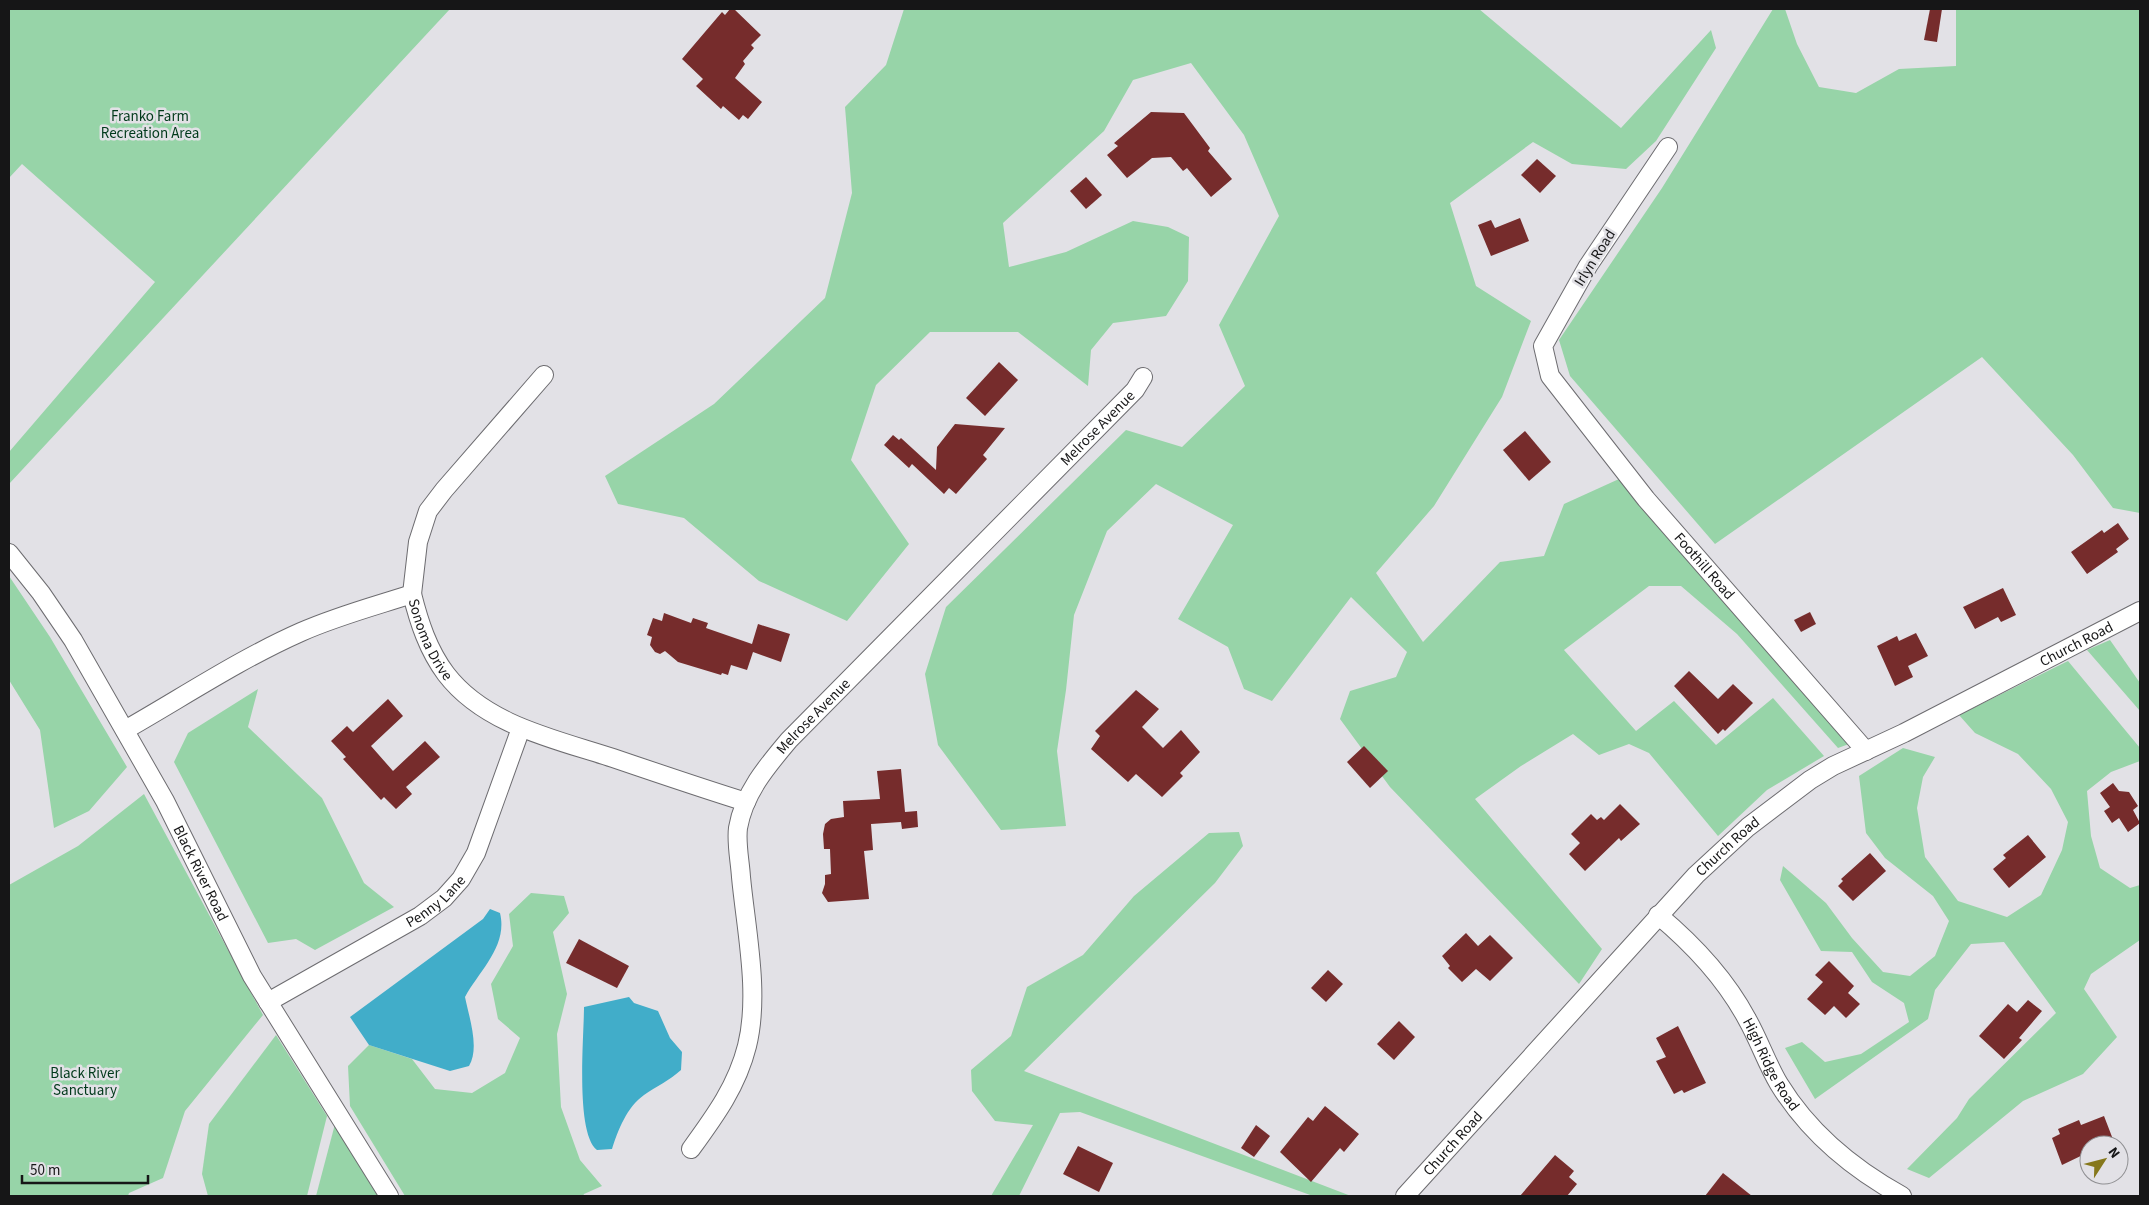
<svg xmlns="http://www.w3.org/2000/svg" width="2149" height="1205" viewBox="0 0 2149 1205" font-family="'Source Sans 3',sans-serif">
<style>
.green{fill:#97d4a8}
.water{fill:#41adc9}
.building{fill:#762c2c}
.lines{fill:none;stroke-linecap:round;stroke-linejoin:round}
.minor-casing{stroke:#6d6c70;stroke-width:20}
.minor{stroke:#fff;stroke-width:18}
.labels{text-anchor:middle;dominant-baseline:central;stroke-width:5;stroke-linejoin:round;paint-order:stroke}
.park-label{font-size:15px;fill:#00391a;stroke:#e2e1e6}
.street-label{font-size:15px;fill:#161617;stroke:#e2e1e6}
</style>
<rect width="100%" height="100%" fill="#e2e1e6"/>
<g class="green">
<polygon points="9,9 450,9 9,484 9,452 155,282 22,164 9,178"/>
<polygon points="904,9 1479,9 1621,128 1711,30 1716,48 1656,141 1626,169 1572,164 1533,142 1450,203 1476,286 1531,321 1502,397 1434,506 1376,573 1423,642 1500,562 1544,556 1564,504 1619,479 1849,744 1838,748 1737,634 1681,586 1649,586 1564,650 1636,731 1674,701 1716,745 1773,698 1824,756 1767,790 1718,836 1649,753 1629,744 1599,755 1573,734 1521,766 1475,799 1602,949 1579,984 1390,787 1340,719 1350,691 1396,677 1407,652 1351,597 1272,701 1244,689 1228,647 1178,619 1233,525 1156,484 1107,531 1074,615 1066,690 1057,751 1066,826 1001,830 938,745 925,674 946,607 1126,430 1182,447 1245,386 1219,325 1279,216 1244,135 1191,63 1133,80 1104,131 1003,223 1009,267 1066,252 1133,221 1168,227 1189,237 1188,281 1166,316 1113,323 1091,350 1088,386 1018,332 930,332 876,385 851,460 909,544 847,621 759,581 684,518 618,504 605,476 714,404 825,298 852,193 845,107 886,65"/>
<polygon points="1773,9 1785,9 1797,44 1819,87 1856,93 1899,69 1956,66 1956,9 2140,9 2140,513 2113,508 2073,455 1982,357 1715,544 1570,376 1559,340 1662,188"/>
<polygon points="9,576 50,637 127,767 89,811 54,828 40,730 9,680"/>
<polygon points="2110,640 2140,683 2140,711 2087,650"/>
<polygon points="2068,661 2140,748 2140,761 2111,772 2087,791 2091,836 2100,868 2130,888 2140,885 2140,940 2091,974 2084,989 2117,1037 2083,1074 2023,1101 1929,1178 1907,1169 1957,1118 1969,1099 2056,1013 2004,942 1971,944 1935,990 1928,1019 1815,1099 1785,1048 1802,1042 1825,1062 1861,1054 1909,1022 1904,1003 1872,982 1852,952 1821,951 1780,880 1783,866 1826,903 1852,938 1883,972 1910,976 1935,956 1949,921 1933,896 1885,858 1866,833 1859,776 1903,748 1935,757 1923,777 1917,808 1925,857 1958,901 2007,917 2041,895 2062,850 2068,822 2051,789 2018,754 1975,733 1959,715"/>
<polygon points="258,689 248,727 322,798 364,883 394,907 315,950 296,939 268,943 174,762 188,733"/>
<polygon points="144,794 263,1015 185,1111 163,1178 129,1193 128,1196 9,1196 9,885 78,846"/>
<polygon points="1239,832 1243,846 1215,883 1024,1071 1351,1196 1313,1196 1080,1112 1060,1113 1019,1196 991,1196 1033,1125 995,1121 972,1091 971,1070 1011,1036 1027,987 1083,955 1134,896 1209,833"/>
<polygon points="531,893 564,896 569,913 553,932 567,994 557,1034 561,1107 580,1160 602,1186 584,1194 583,1196 405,1196 350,1106 348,1066 369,1045 412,1059 435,1089 472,1093 505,1073 520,1038 498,1019 491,984 513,946 509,914"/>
<polygon points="276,1035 327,1116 307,1196 208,1196 202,1174 209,1124"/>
<polygon points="335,1124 381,1196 316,1196"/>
</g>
<g class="water">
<path d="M490 909 500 913C508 946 480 970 465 997 469 1017 480 1048 469 1066L450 1071 369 1045 350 1017 483 919Z"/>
<path d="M629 997 634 1003 658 1011 670 1038 682 1052 681 1070C669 1081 657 1086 644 1095 627 1107 618 1130 612 1149L597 1150C575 1133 584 1036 584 1007Z"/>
</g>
<g class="building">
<polygon points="730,9 734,9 761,35 751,45 754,48 743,61 745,64 735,78 762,102 748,119 743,115 739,120 723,106 721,109 696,86 703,79 682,59 722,12 725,15"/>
<polygon points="1930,9 1942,9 1937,42 1924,40"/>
<polygon points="1151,112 1184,113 1210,148 1208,151 1232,179 1211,197 1187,168 1183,171 1171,157 1152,158 1127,178 1107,155 1118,146 1114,143"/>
<polygon points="1537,159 1556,176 1540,193 1521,175"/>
<polygon points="1086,177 1102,195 1086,209 1070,191"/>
<polygon points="1520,218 1529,241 1491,256 1478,225 1491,220 1495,228"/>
<polygon points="999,362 1018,380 985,416 966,398"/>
<polygon points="955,424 1005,428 983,455 987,459 956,494 949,488 944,494 912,464 909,468 884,445 893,435 899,440 901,438 936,470 937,447"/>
<polygon points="1525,431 1551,462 1529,481 1503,450"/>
<polygon points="2118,523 2129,539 2116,549 2118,552 2087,574 2071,552 2102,530 2104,533"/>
<polygon points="2003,588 2016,615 2001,622 1998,617 1975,629 1963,607"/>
<polygon points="1810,612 1816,624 1801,632 1794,620"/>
<polygon points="664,613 691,623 693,618 708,623 706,628 752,644 758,624 790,634 781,662 753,652 747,670 731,665 728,675 722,673 721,675 678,662 665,651 660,654 655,652 650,645 652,637 647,635 653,618 662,621"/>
<polygon points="1916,633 1928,656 1908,666 1913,677 1895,686 1877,646 1897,636 1899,641"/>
<polygon points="1689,671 1718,699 1733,684 1753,703 1725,731 1723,729 1718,734 1674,686"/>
<polygon points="1136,690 1159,709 1142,727 1163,748 1181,730 1200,752 1180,773 1183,776 1162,797 1136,774 1128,782 1091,749 1100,736 1095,731"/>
<polygon points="388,699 403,716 371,746 393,771 425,741 440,757 406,787 412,794 396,809 384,797 381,800 343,759 346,757 331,741 347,726 353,732"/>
<polygon points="1364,746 1388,771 1370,788 1347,762"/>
<polygon points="901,769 905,812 917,811 918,827 902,829 901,822 871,824 873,850 864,851 869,899 828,902 822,893 825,884 825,875 831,874 830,849 824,849 823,834 825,824 831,819 844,817 843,801 880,799 877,771"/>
<polygon points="2113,783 2119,791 2129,792 2138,806 2133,810 2140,823 2128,832 2119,818 2112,823 2104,811 2110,807 2100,793"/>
<polygon points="1620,804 1640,824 1621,841 1619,838 1585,871 1569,854 1580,843 1571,834 1591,814 1597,820 1601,817 1604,820"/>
<polygon points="2028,835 2046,857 2009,888 1993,869 2006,858 2003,855"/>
<polygon points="1870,853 1886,871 1853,901 1838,886 1843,881 1841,879"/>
<polygon points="1466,933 1478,946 1490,935 1513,958 1490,981 1476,969 1462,982 1448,968 1450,966 1442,956"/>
<polygon points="579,939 629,966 617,988 566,963"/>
<polygon points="1829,961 1854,986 1848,993 1860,1004 1846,1018 1834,1006 1825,1015 1807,999 1823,982 1815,975"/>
<polygon points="1328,970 1343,984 1326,1002 1311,988"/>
<polygon points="2028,1000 2042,1011 2019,1038 2022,1040 2004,1059 1979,1036 2008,1004 2017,1012"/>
<polygon points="1399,1021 1415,1037 1394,1060 1377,1044"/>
<polygon points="1678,1026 1706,1083 1684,1093 1682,1090 1674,1094 1656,1061 1666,1057 1656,1038"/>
<polygon points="1325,1106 1359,1134 1344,1152 1340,1148 1311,1182 1280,1152 1308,1117 1313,1121"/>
<polygon points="2104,1116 2114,1142 2107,1145 2089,1145 2089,1152 2062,1165 2052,1138 2060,1134 2058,1129 2079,1120 2081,1125"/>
<polygon points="1256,1125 1270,1136 1254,1157 1241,1148"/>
<polygon points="1078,1146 1113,1163 1099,1192 1063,1174"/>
<polygon points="1555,1155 1574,1171 1569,1177 1577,1184 1567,1196 1520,1196"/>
<polygon points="1723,1173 1752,1196 1705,1196"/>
</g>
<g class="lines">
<g class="minor-casing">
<g id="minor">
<path id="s1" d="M1668 147 1588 266 1543 346 1550 376 1646 499 1866 751"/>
<path id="s2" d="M9 553 41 593 73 640 165 801 252 976 389 1196"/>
<polyline points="412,594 418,542 428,511 444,490 544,375"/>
<path id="s3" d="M125 730C183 697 240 659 301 632 337 616 375 606 412 594 419 622 428 650 446 674 485 725 555 739 613 758 657 773 701 788 746 802"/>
<path id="s4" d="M1658 915C1694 945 1725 978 1747 1019 1759 1040 1767 1064 1779 1084 1809 1133 1853 1169 1902 1196"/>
<path id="s5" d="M268 1002 420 916 444 898 461 879 476 853 521 728"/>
<path id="s6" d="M691 1149C715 1116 737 1086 747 1046 760 994 746 930 741 877 740 861 736 843 738 828 744 793 767 766 789 740L1135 390 1143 377"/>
<path id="s7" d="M1405 1196 1696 875 1748 827 1810 780 1833 766 1904 733 2140 611"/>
</g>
</g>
<use href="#minor" class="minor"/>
</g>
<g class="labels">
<g class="park-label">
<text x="150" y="116">Franko Farm<tspan x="150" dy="17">Recreation Area</tspan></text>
<text x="85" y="1073">Black River<tspan x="85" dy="17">Sanctuary</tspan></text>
</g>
<g class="street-label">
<text transform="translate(1595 258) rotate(-58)">Irlyn Road</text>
<text stroke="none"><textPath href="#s6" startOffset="879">Melrose Avenue</textPath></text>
<text stroke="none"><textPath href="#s1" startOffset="511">Foothill Road</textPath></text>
<text stroke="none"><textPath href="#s3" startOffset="368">Sonoma Drive</textPath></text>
<text stroke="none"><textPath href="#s7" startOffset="881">Church Road</textPath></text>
<text stroke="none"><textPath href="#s6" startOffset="474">Melrose Avenue</textPath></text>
<text stroke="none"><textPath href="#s7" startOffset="476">Church Road</textPath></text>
<text stroke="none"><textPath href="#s2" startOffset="374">Black River Road</textPath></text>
<text stroke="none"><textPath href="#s5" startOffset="196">Penny Lane</textPath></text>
<text stroke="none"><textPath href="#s4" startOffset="189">High Ridge Road</textPath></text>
<text stroke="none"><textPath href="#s7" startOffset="71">Church Road</textPath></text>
</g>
</g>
<rect width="2149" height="1205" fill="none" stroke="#161617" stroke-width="20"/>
<g transform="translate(2104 1160) rotate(54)"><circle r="24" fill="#e2e1e6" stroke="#909093"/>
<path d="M0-4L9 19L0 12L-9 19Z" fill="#86781c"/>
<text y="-8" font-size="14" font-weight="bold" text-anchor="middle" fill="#161617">N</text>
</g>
<path d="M22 1175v8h126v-8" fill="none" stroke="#161617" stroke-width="2.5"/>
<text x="30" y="1175" font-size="15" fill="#161617" stroke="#e2e1e6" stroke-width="4" paint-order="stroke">50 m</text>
</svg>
